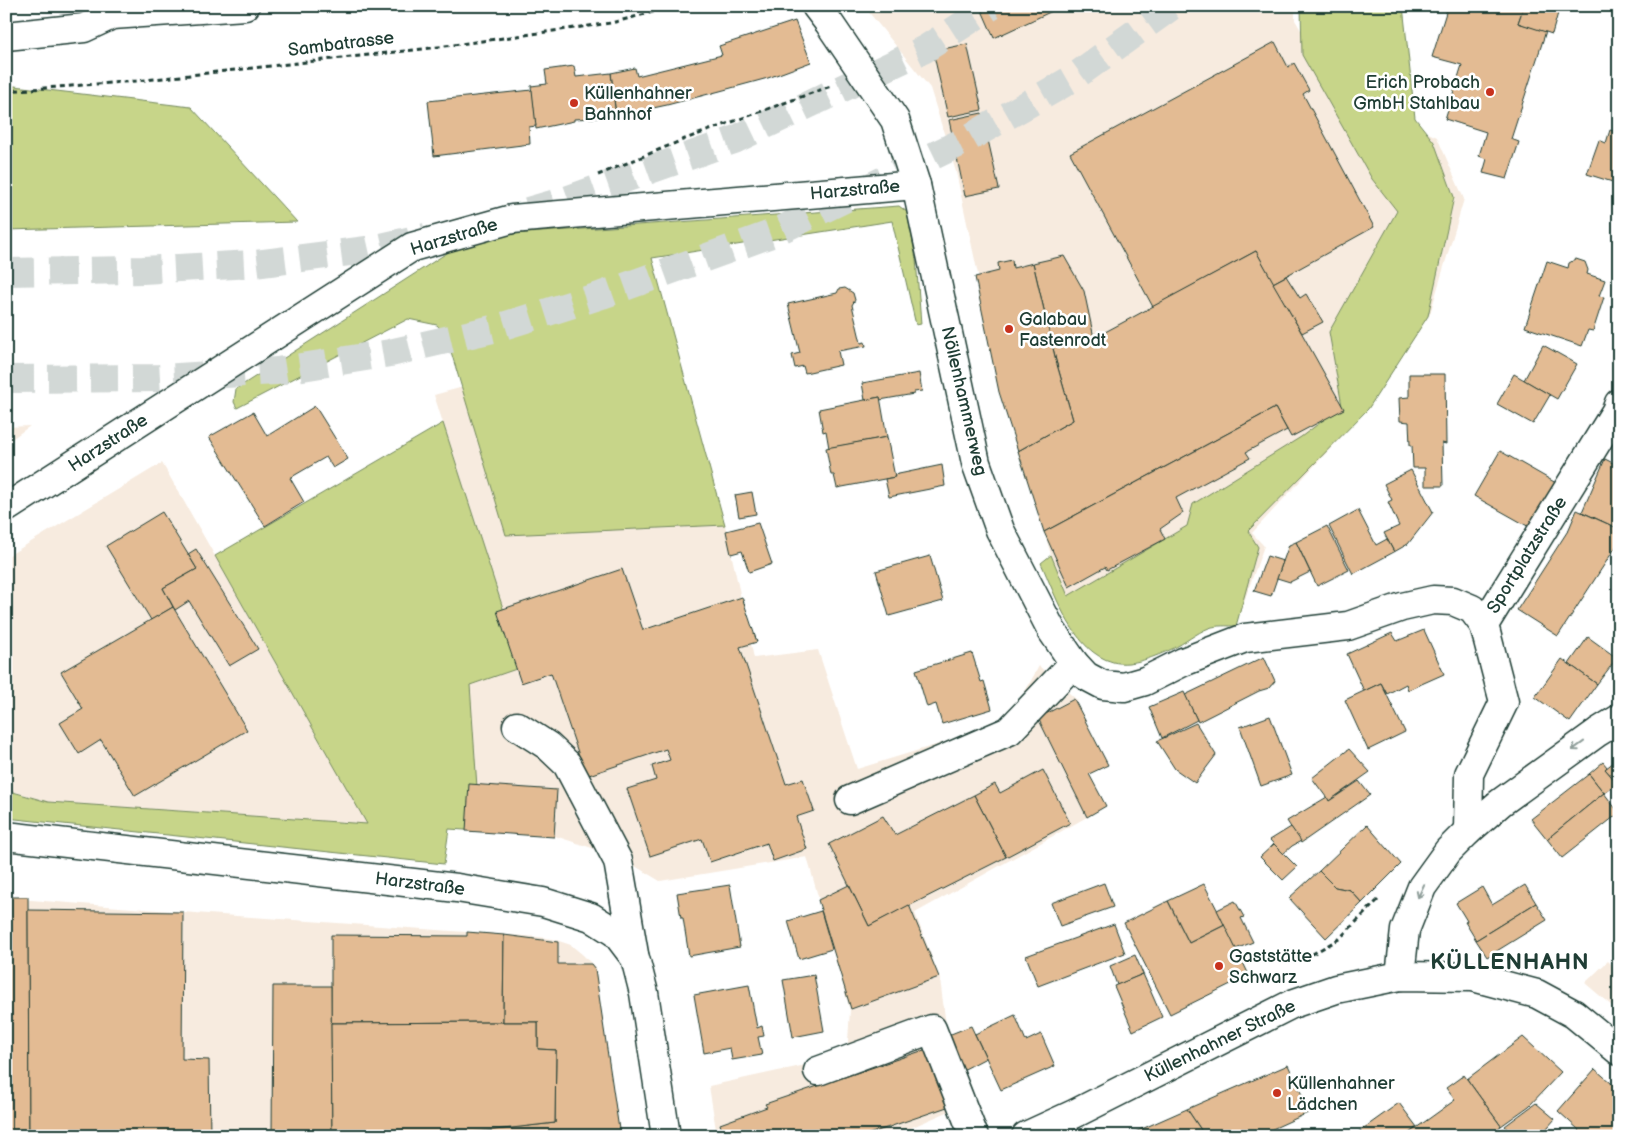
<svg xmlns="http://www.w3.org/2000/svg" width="1625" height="1142" viewBox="0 0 1625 1142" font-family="'Balsamiq Sans',sans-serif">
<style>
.built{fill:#f7ebdf}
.green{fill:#c7d589;stroke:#73895e}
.building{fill:#e3bb93;stroke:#1f3d34}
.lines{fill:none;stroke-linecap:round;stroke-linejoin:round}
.highway-tunnel{stroke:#d2d8d6;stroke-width:28;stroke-dasharray:28 14;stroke-linecap:butt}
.minor-casing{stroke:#1f3d34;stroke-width:31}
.path{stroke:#1f3d34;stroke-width:3;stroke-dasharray:5 4;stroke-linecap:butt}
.minor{stroke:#fff;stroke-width:28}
.oneway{stroke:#8f9e9a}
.poi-dot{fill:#c8321e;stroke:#fff;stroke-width:2}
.labels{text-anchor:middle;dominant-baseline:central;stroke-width:5;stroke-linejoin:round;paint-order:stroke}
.street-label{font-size:18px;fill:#1f3d34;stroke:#fff}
.poi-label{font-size:18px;fill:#1f3d34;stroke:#fff;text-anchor:start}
.district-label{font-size:22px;font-weight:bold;letter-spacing:1px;fill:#1f3d34;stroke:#fff}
</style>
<rect width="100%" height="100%" fill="#fff"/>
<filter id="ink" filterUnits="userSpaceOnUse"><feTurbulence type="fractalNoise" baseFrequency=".02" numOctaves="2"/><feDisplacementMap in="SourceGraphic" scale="10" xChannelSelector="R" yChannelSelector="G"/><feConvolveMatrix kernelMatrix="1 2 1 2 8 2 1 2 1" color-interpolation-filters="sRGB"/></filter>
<g filter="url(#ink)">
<g class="built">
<polygon points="894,6 1295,6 1295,20 1336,90 1437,137 1464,199 1430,314 1369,407 1252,533 1264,546 1238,618 1215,605 1073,608 1051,555 1002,386 956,172 930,88 867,10"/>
<polygon points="671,330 725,525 754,658 818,650 857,769 1004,724 1022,697 1039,666 1078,701 1037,716 1087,817 915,913 940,979 949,1048 968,1103 892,1136 717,1136 709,1086 847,1056 850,1010 807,857 660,881 620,857 555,836 480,831 469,685 522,667 434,395"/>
<polygon points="30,426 6,443 6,427"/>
<polygon points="162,463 215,556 367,824 48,802 6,789 6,557"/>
<polygon points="6,898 208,914 539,937 553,939 571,945 583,955 595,967 620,1136 6,1136"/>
<polygon points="1608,961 1617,970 1619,968 1619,1012 1585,983"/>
</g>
<g class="green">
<path d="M1301 6H1403L1415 118 1434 142 1454 197 1428 316 1368 409 1248 531 1258 547 1236 626C1227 626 1217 625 1209 628 1196 633 1185 643 1172 649 1156 656 1132 667 1113 662 1074 652 1056 597 1041 563L1051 555 1068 596 1187 526 1193 504 1301 437 1342 406 1329 332 1397 211 1372 179 1302 55Z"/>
<polygon points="6,85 191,107 297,222 6,230"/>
<polygon points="899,206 907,212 916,259 921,324 916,325 892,221 652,258 725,525 506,535 446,335 437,325 408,319 237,408 234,402 236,389 450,251 473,241 500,235"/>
<polygon points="443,423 522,667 470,685 480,831 449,829 444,864 6,818 6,790 48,802 367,824 215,556"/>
</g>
<g class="building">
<polygon points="980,6 1063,6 994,38"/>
<polygon points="1448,6 1524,6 1518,23 1546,31 1511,139 1519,142 1507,179 1483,173 1487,159 1479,156 1486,132 1445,119 1462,65 1432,57"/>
<polygon points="1524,6 1560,6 1552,34 1518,23"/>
<polygon points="795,21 811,62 768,78 720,91 667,105 616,116 611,73 635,68 637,76 722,55 719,46"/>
<polygon points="1275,42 1288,67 1294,63 1309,90 1303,94 1374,227 1273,283 1256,251 1153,307 1070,153"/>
<polygon points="967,44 982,110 948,117 933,51"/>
<polygon points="574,66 576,77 611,73 616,117 574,119 574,121 536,129 531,86 547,84 545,70"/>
<polygon points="532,90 536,126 529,127 530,144 434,156 428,101"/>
<polygon points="982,113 999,189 965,196 949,120"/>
<polygon points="1610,130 1619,133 1619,184 1587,174 1599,140 1606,143"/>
<polygon points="1256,251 1344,409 1291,437 1275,408 1044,532 1018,451 1073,420 1056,361 1033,263 1064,256 1084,291 1094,338"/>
<polygon points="1576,259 1585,262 1588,270 1587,274 1605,280 1599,296 1604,297 1593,331 1588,330 1582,346 1525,327 1547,261 1568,268 1569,263"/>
<polygon points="1012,260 1013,268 1033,263 1056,361 1073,420 1018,451 999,392 975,277 999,271 998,263"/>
<polygon points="1286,276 1300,298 1306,294 1323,322 1302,333 1273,283"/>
<polygon points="845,288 853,293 855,300 852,305 861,343 865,342 866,346 838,351 841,365 805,373 803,366 795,368 792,355 800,353 788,304 837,293 839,289"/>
<polygon points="1543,345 1577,364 1557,399 1524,380"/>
<polygon points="919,373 922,391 914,392 914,394 880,400 880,397 865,400 862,383"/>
<polygon points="1409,374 1445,374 1446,444 1442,443 1443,486 1425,486 1425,468 1413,468 1412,445 1410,445 1409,422 1400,421 1399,398 1409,397"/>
<polygon points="1514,374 1550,395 1533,424 1497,404"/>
<polygon points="880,397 887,437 829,448 826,431 823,432 819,409"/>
<polygon points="315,406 348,459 333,468 326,457 290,478 304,502 265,526 209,437 253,412 267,436"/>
<polygon points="1275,408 1287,430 1246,452 1250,458 1176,498 1183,513 1160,529 1165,539 1107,570 1105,567 1069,587 1044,532"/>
<polygon points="887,437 895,477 837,488 834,475 831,475 826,448"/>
<polygon points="1500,451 1556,483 1531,528 1474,496"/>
<polygon points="1605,459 1619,466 1619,529 1582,512"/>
<polygon points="942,465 945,486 889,497 885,479 895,477 894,475"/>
<polygon points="1411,470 1433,512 1408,544 1394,552 1384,533 1399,526 1388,502 1392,500 1384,484"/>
<polygon points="752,492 756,514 739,517 735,495"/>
<polygon points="1358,510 1376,545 1387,539 1394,552 1353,574 1329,526"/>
<polygon points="1577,510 1619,529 1619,542 1558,636 1517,610 1569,529"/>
<polygon points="162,512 197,569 163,588 173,607 151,620 106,546"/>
<polygon points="758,523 772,564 749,572 742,551 731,554 726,531"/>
<polygon points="1327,526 1349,570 1317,586 1296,542"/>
<polygon points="1296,542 1310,572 1290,582 1277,578 1289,545"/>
<polygon points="196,549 258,649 229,666 189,601 175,610 163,588 197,569 188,554"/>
<polygon points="930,556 943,601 889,616 876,571"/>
<polygon points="1267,556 1283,561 1271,596 1254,591"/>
<polygon points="622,569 643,630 742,597 757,642 740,647 786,784 803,779 814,811 796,817 807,849 773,861 767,843 710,862 702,839 650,856 627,789 656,780 652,766 670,760 666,749 586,776 551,673 521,683 497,611"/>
<polygon points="173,607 247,730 135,796 101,740 79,754 60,723 83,709 61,672"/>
<polygon points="1424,630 1444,674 1408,690 1406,684 1387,694 1381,683 1364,691 1347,654 1392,633 1397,641"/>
<polygon points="1588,637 1617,658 1597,684 1569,664"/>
<polygon points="972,653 981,682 984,681 992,709 942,724 936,704 927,707 916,670"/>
<polygon points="1264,657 1275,681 1269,688 1259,691 1198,722 1185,695"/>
<polygon points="1562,659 1597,684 1570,722 1535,697"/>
<polygon points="1381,683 1405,732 1368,750 1345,700"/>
<polygon points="1184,692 1197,720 1162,738 1149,707"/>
<polygon points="1074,699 1108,765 1089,774 1106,806 1087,817 1038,718"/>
<polygon points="1270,716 1292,775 1261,786 1240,727"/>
<polygon points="1196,723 1216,755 1195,783 1175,769 1157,741"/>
<polygon points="1349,749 1370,772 1329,801 1312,778"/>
<polygon points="1619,758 1619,785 1605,769"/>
<polygon points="1603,762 1607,767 1605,769 1617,783 1604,793 1589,774"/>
<polygon points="1043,770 1070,823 1006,857 974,795 995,784 1000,793"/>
<polygon points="1589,774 1604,793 1547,839 1531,819"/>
<polygon points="1359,781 1370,795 1301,843 1287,821 1327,797 1329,801"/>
<polygon points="469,784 557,790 554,837 466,831"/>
<polygon points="1604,793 1619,813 1562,858 1547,839"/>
<polygon points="974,795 1006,857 869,926 829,844 883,816 895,835"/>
<polygon points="1367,825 1401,864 1362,903 1350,890 1335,887 1319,871"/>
<polygon points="1291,827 1301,841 1292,846 1283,854 1270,840"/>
<polygon points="1274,844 1297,867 1283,880 1260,857"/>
<polygon points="1319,871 1335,887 1350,890 1362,903 1326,938 1289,898"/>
<polygon points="1104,883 1113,907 1060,926 1051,903"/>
<polygon points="1204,884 1225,925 1189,943 1168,901"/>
<polygon points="730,885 740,947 689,956 683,918 681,918 677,893"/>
<polygon points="849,885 869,926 909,905 939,977 851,1009 818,900"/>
<polygon points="1525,885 1536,903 1476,940 1465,922 1467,921 1456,903 1482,887 1492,905"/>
<polygon points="6,897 28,897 29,1136 6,1136"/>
<polygon points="1168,901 1189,943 1225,925 1249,975 1170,1014 1124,923"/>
<polygon points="1235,901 1244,917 1241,918 1253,942 1236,949 1217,910"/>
<polygon points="1536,903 1547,920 1487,957 1476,940"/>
<polygon points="28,910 183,912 182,1059 209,1060 210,1136 29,1136"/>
<polygon points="821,911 832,949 799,959 788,921"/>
<polygon points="1114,924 1125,953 1038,986 1026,956"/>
<polygon points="467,932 504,935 503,1022 331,1023 331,935 467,936"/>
<polygon points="504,935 558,942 558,964 591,964 595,969 620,1136 466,1136 465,1133 555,1123 556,1050 538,1049 538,1022 503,1022"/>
<polygon points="1135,955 1143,974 1117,985 1110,966"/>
<polygon points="1143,974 1162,1017 1133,1031 1114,986"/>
<polygon points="814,975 824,1031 793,1037 783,980"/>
<polygon points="749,985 757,1028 762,1026 764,1036 758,1037 762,1055 732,1060 730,1048 704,1053 694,995"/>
<polygon points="273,986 331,986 332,1136 272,1136"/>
<polygon points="1015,1015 1026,1041 1041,1034 1055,1066 1001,1090 975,1034"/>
<polygon points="503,1022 538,1022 538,1049 556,1050 555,1123 443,1136 332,1136 331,1023"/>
<polygon points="971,1026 986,1058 957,1073 946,1036"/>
<polygon points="1523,1037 1561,1072 1529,1106 1501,1126 1467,1079"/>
<polygon points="930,1048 950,1106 863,1136 724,1136 720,1124 767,1107 765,1104"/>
<polygon points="1288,1065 1310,1112 1257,1136 1205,1136 1187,1109"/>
<polygon points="1595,1069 1619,1090 1619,1136 1574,1136 1579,1130 1558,1111"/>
<polygon points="1464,1075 1501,1126 1488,1136 1405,1136 1455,1100 1446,1088"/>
<polygon points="1399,1103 1417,1127 1405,1136 1359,1136 1357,1133"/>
<polygon points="1536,1103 1555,1119 1540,1136 1512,1136 1505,1126"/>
<polygon points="1187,1109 1205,1136 1126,1136"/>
<polygon points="1504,1128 1509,1136 1493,1136"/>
</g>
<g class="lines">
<g class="highway-tunnel">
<polyline points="528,211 566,200 734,140 925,49 992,6"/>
<polyline points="6,272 143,270 255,264 367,250 426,237"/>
<polyline points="6,379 159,378 277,371 390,353 497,328 602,295 774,233 960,143 1070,80 1172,6"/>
</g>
<g class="minor-casing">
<g id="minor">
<polyline points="816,6 829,23 895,120 916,185 976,463 1000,530 1052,631 1074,663 1086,676 1103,685 1124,687 1145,681 1183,662 1245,638 1348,626 1402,607 1433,600 1453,601 1472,609 1484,625"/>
<polyline points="6,36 84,28 112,15 245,6"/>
<polyline points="6,508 412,247 512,219 916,185"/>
<polyline points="517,726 548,746 567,764 618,861 634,954"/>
<polyline points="850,800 1009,731 1074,663"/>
<polyline points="1468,831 1469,774 1504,702 1484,625 1616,411 1619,403"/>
<polyline points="6,836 457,888 543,902 591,917 616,933 635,958 644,993 666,1136"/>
<polyline points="1400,976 1405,930 1422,887 1448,851 1468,831 1500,803 1598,732 1619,719"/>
<polyline points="818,1071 932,1029 974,1136"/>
<polyline points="1026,1136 1074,1114 1292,1004 1336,989 1400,976 1473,977 1537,994 1574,1014 1619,1051"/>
</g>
</g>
<g class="path">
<polyline points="6,91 136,81 431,48 611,23 676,6"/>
<polyline points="598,175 685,139 831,86"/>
<polyline points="1307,961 1309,956 1339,939 1379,899"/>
</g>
<use href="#minor" class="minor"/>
</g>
<defs><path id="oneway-shaft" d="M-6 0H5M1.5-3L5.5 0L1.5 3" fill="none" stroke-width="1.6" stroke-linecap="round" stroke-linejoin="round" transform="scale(1.25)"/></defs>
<g class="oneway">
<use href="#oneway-shaft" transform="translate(1578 746) rotate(144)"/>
<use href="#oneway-shaft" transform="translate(1421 891) rotate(115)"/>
</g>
</g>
<g class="poi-dot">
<circle cx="1490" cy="92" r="5"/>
<circle cx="574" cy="103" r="5"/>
<circle cx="1009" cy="329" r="5"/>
<circle cx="1219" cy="966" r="5"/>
<circle cx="1277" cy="1093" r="5"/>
</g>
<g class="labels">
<g class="street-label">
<text transform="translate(341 44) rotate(-7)">Sambatrasse</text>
<text transform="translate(855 190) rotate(-5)">Harzstraße</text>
<text transform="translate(454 237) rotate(-17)">Harzstraße</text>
<text transform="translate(964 401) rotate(77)">Nöllenhammerweg</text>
<text transform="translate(108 443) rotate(-33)">Harzstraße</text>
<text transform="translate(1527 555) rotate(-58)">Sportplatzstraße</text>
<text transform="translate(420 884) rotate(7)">Harzstraße</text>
<text transform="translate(1220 1041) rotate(-26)">Küllenhahner Straße</text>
</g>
<g class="poi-label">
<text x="1480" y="82" text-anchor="end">Erich Probach<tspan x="1480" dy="21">GmbH Stahlbau</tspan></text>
<text x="584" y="93">Küllenhahner<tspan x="584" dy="21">Bahnhof</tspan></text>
<text x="1019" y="319">Galabau<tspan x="1019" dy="21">Fastenrodt</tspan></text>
<text x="1229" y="956">Gaststätte<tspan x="1229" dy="21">Schwarz</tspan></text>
<text x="1287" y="1083">Küllenhahner<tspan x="1287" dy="21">Lädchen</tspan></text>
</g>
<g class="district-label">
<text x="1510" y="962">KÜLLENHAHN</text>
</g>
</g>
<rect width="1625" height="1142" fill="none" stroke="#fff" stroke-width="25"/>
<rect x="12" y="12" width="1600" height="1117" fill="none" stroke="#1f3d34" stroke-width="2" filter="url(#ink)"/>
</svg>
